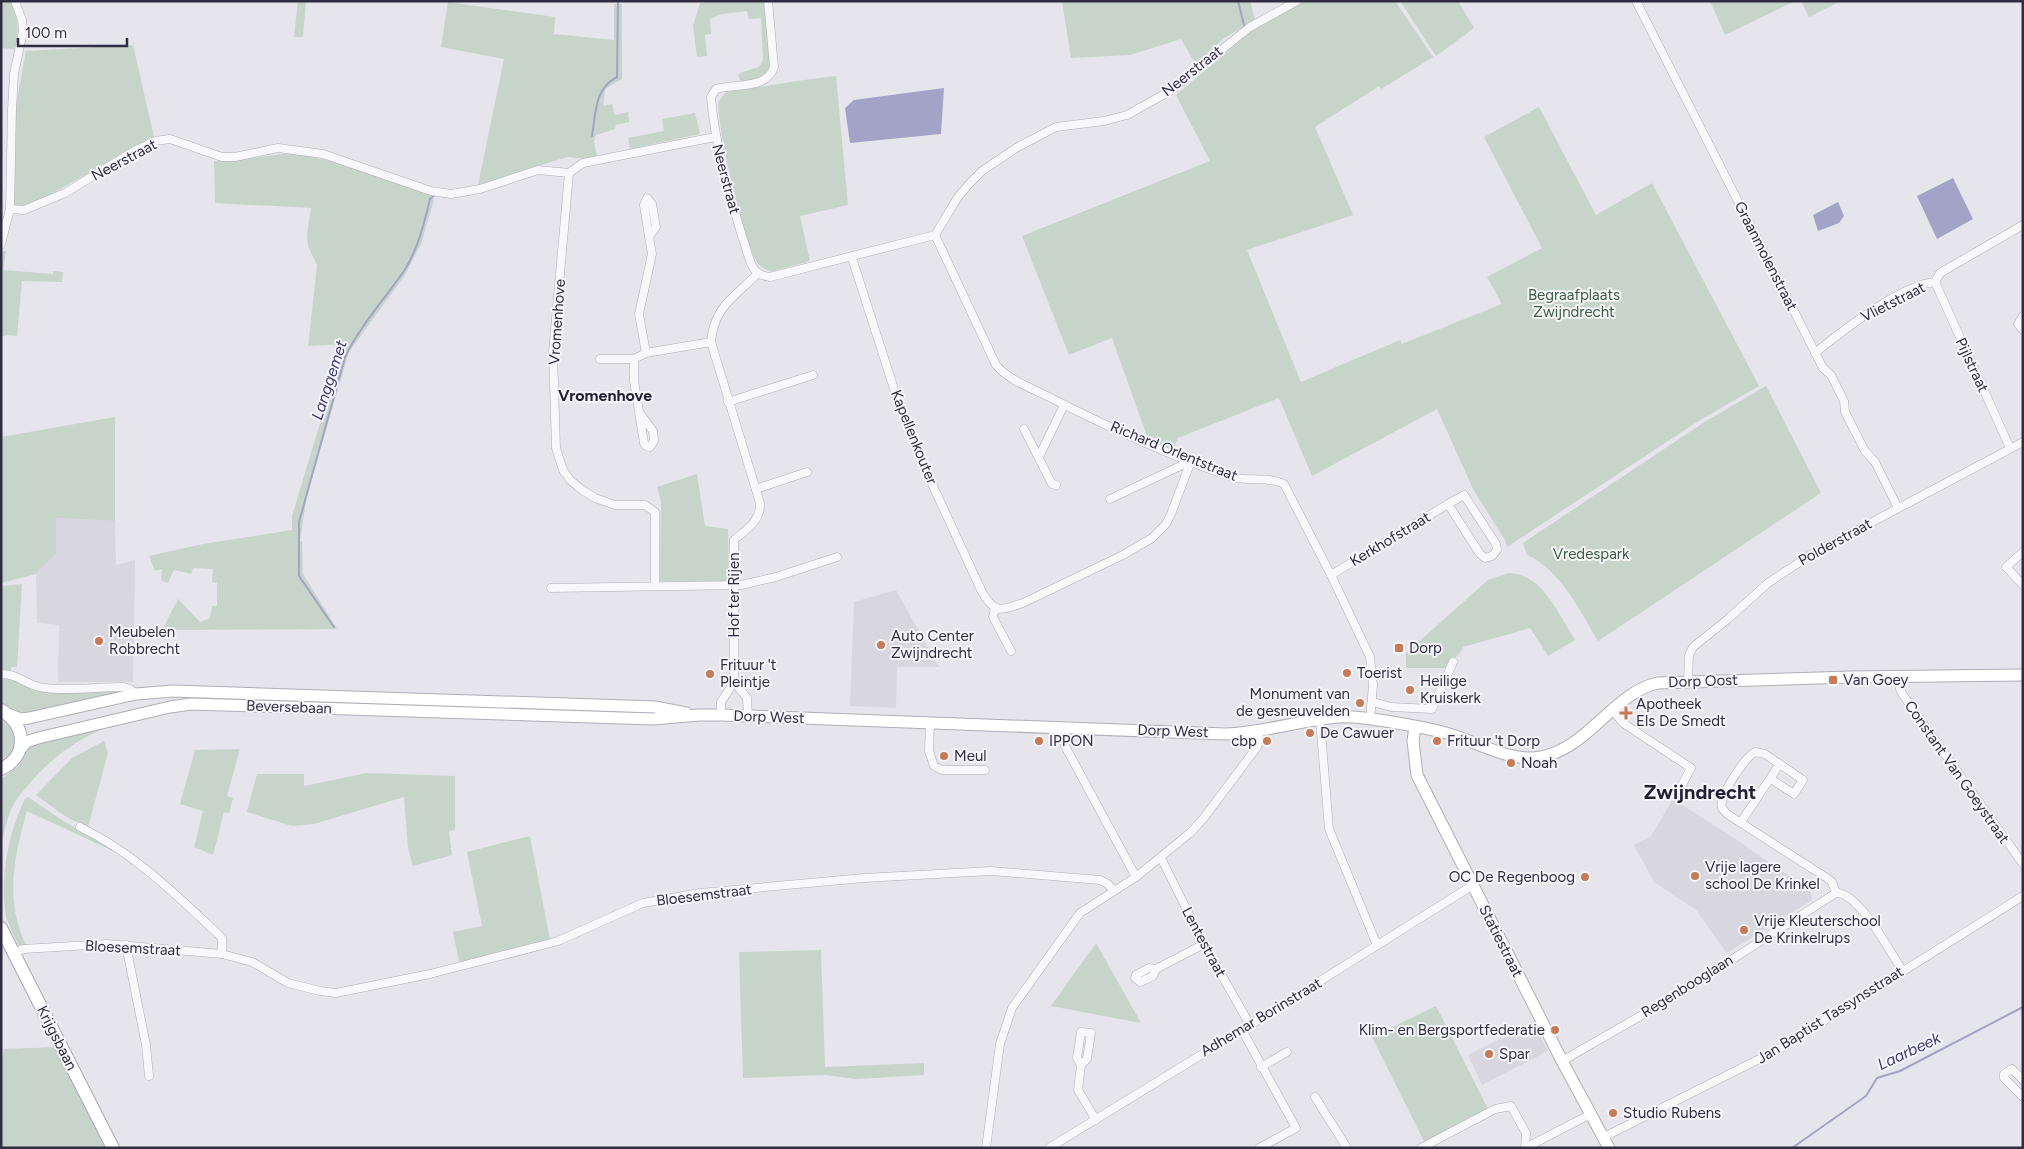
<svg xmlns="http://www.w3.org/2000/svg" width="2024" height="1149" viewBox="0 0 2024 1149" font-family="Figtree,sans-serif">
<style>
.built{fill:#d8d7e0}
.green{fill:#c7d4ca}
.water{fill:#a3a3c8}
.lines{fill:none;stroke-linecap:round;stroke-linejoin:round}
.stream{stroke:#a3a3c8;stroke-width:2}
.street-casing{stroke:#afaeb8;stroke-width:9}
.secondary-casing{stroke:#afaeb8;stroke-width:13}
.primary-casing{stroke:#a6a5b6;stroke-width:14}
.street{stroke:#f8f7fa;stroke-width:8}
.secondary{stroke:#fff;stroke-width:11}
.primary{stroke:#fff;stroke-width:12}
.poi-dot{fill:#c47b56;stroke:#f5f4f8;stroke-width:2}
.labels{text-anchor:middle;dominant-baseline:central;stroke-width:4;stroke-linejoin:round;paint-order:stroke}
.street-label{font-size:15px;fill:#302d42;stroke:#f5f4f8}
.park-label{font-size:15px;fill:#3c5d46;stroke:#f5f4f8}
.poi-label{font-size:15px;fill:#302d42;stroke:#f5f4f8;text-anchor:start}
.water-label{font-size:16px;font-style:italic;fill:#3d3b73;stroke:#f5f4f8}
.neighbourhood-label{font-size:16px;font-weight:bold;fill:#221f33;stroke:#f5f4f8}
.district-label{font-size:20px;font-weight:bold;fill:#221f33;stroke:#f5f4f8}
</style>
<rect width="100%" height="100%" fill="#e5e5eb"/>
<g class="built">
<polygon points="56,518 115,521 116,565 135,560 133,682 58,682 59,625 37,623 36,574 56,554"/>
<polygon points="896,590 939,667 897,667 896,708 850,706 854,602"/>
<polygon points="1673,799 1734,838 1811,891 1812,900 1727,953 1696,910 1654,882 1634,845 1651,836"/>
<polygon points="1533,1023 1548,1051 1482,1085 1468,1055"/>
</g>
<g class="green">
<path d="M1 1H11C18 18 20 31 14 49L1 48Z"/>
<polygon points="298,1 306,1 303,37 294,37"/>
<path d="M722 1H765L772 65C768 79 755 80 742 83L738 76 740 73 759 67 763 60 761 18 749 19 747 11 722 14 710 19 711 34 705 35 707 56 697 57 693 26 700 3Z"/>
<polygon points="1062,1 1250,1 1255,19 1223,39 1196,65 1181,39 1130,55 1071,58"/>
<polygon points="1305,1 1395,1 1433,57 1381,89 1379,86 1315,127 1353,215 1247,250 1301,382 1400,340 1402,344 1502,304 1487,277 1542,248 1484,137 1539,107 1596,215 1652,183 1759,386 1700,420 1507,547 1505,540 1474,491 1437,409 1312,476 1279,398 1178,438 1173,450 1148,439 1112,338 1069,355 1022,236 1210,161 1176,95 1265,20"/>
<polygon points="1400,1 1458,1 1474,28 1436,56"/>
<polygon points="1710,1 1795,1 1725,35"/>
<polygon points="1801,1 1841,1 1809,17"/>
<polygon points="448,2 555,17 554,34 614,40 614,4 622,4 622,79 605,89 603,106 612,104 615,115 628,112 629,122 616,125 615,129 596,135 594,141 597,157 587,159 567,157 478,185 504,59 441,47"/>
<polygon points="133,45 154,137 42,199 27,205 14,206 12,203 16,106 26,51"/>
<path d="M836 76 848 205 800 216 810 261 771 272C768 270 761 267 758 264 746 248 714 119 719 101L726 92C763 87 799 80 836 76Z"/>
<polygon points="695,113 700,134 630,149 628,138 664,131 662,119"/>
<polygon points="290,153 333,161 431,195 434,200 421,244 405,275 349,352 307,494 300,541 302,541 303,574 337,629 162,630 178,599 200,622 210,618 212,606 217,606 217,583 212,582 213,569 193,568 191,574 174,570 168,583 161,581 162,569 155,571 149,556 203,544 292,530 292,516 344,344 308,346 317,265 308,246 307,235 311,208 215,203 214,161 229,161"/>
<polygon points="2,251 6,251 3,270 53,274 53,271 63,272 62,282 22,281 17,336 8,335 1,337"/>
<path d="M1766 386 1821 493 1598 641C1580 611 1561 570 1527 555L1523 543 1703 423Z"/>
<polygon points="115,417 115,521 56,518 56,554 36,574 1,583 1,437"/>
<polygon points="697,474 705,526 728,529 729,582 660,581 661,502 657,487"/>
<path d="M1509 573C1543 574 1558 614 1575 640L1548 656 1530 628 1463 647C1459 657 1451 659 1445 668H1406V653L1488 580Z"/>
<polygon points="22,584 17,667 11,667 11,671 1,671 2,586"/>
<polygon points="8,678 18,680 39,692 126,691 23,716 1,705 1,679"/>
<polygon points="1,715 14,728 16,747 1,764"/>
<path d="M113 725C72 740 40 766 15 802 8 813 4 833 1 846V779L18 767 31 745Z"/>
<polygon points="104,741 108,753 88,827 68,818 36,795 72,758"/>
<polygon points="240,749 227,796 233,798 229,813 224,812 213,855 194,847 203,811 180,804 195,750"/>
<polygon points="367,773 455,776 455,830 449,831 452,855 413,866 408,848 404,797 314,824 292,826 247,812 257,774 304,774 304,786"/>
<path d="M28 797 65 822 108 844 128 858 27 811C16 849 7 888 19 927 21 933 23 940 26 944V947L20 948C15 937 9 927 6 916 0 876 8 834 25 799Z"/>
<polygon points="530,836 550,940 459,962 453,932 482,926 467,852"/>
<polygon points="1096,943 1141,1023 1051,1006"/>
<polygon points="821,950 825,1067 924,1063 924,1075 856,1079 825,1075 743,1078 739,952"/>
<polygon points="1436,1006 1489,1111 1425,1143 1372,1037"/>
<polygon points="55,1047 105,1148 1,1148 1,1065 4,1049"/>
</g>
<g class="water">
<polygon points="944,88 941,134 850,143 845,108 854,100"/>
<polygon points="1953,178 1973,219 1937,239 1917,196"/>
<polygon points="1838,202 1844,216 1839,223 1818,231 1813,215"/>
</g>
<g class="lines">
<g class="stream">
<polyline points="1238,1 1244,25"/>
<path d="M592 136C596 113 594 89 617 77L618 1"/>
<path d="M334 627 299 576V522L345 357C360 326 384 300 404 271 418 249 424 224 430 199L435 195"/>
<polyline points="1792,1148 1866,1096 1877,1078 1900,1071 2023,1007"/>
</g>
<g class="street-casing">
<g id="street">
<path d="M768 1 774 67C767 90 735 83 716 89L711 97C715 144 728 190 742 236 746 246 748 260 754 269 758 275 764 276 770 277L935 235 958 197 969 184 982 171 1016 148 1056 127 1104 121 1127 115 1170 91 1250 27 1297 1"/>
<polyline points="1636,1 1823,368 1831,375 1844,401 1845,412 1865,451 1875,462 1898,508"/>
<polyline points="569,173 553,352 556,448 563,470 570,480 582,490 595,498 615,505 645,505 655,512 655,586"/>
<polyline points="10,209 24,210 65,193 136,150 155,141 170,139 222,157 235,157 278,148 323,154 431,191 451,194 480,189 538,170 569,173 583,163 715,137"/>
<path d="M935 235 996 365C1009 380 1029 387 1047 396 1106 426 1169 456 1232 477 1248 482 1268 476 1284 484L1331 575 1370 657 1373 685 1370 720"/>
<polyline points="1,244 10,209 12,109 14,74 23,31 22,20 15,1"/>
<path d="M852 258 895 392 927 473 982 592C996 615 1000 610 1023 603L1123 555 1152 538 1166 524 1171 514 1191 461"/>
<polyline points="1935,282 2010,448"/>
<polyline points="1935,282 1940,273 2023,225"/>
<polyline points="2023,316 2018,324 2023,330"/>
<polyline points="646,353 639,314 652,254 649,237 656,227 652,204 647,198 644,205 649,237"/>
<path d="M1815 353C1842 331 1901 285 1935 282"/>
<polyline points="600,359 634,359 646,353 711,342"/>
<polyline points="634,359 634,381 644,443 646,446 650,447 654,441 653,431 639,412"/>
<polyline points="728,402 813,375"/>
<polyline points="1024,429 1052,484 1056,485"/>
<polyline points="1039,457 1064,405"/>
<polyline points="756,489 807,472"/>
<polyline points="1110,499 1191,461"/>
<polyline points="2023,552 2006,567 2023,585"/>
<polyline points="1331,575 1448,504 1464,495 1496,544 1497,550 1492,556 1485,558 1480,554 1448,504"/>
<polyline points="551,588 741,585 776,577 837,557"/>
<polyline points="995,608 993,617 1011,651"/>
<path d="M1 674C20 674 28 687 45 688 71 691 98 687 124 687L130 689 136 694"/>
<polyline points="1899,677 1900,689 1903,695 2023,864"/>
<polyline points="1688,681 1689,655 1693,647 1728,619 1768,583 1812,554 2023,442"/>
<polyline points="1373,702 1391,707 1432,709 1453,662"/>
<polyline points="1613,711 1623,723 1691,768 1676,796"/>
<polyline points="721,715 721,702 734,682"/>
<path d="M748 716 747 698 734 682V540C746 530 761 521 760 503L711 342C714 306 735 297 758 273"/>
<polyline points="1320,720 1329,829 1377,945"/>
<polyline points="930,723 929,751 934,766 942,770 985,770"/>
<polyline points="1061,728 1065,746 1136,877"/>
<path d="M1771 779 1794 794 1803 780 1765 754 1755 752C1745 757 1718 797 1722 808L1727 814 1827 878 1832 882 1836 893"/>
<polyline points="1741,822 1779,765"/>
<path d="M80 827C134 853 174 893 218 934L222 938V954"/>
<polyline points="1161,858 1204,944 1250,1025"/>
<polyline points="126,945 146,1045 149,1076"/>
<polyline points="14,953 23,949 107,944 222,954 252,962 288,983 320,991 336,993 430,974 543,945 558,941 643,903 700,893 864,878 991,871 1100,880 1108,884 1114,891"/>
<polyline points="1156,969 1153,976 1140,982 1135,978 1136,975 1149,968 1156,969 1204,944"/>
<polyline points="1242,1030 1296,1128 1259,1148"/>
<path d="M1562 1061 1670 999 1836 893C1859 892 1890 952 1902 970"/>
<polyline points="1081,1065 1077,1058 1081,1032 1091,1033 1087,1059 1081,1065 1078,1090 1096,1120"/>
<polyline points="1261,1067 1287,1052"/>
<polyline points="2023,1080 2012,1069 2004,1074 2004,1078 2023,1097"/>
<polyline points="1315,1097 1347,1148"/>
<polyline points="1604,1137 1779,1049 2023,896"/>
<polyline points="986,1148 1000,1044 1012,1008 1080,913 1136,877 1190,833 1203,819 1257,747 1260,741 1258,731"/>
<polyline points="1049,1148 1250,1025 1473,885"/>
<polyline points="1421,1148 1495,1109 1511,1106 1526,1133 1525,1148"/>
<polyline points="1525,1148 1591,1114"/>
</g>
</g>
<g class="secondary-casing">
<g id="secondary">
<polyline points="10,715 21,719 29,718 136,694 173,691 655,707 686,713"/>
<polyline points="1415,727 1413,741 1417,775 1562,1061 1609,1148"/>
<path d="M20 750 26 742 38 738 170 707 191 704 653 719 699 715H721L1225 734C1264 733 1300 720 1338 717 1361 715 1422 727 1446 733 1476 741 1510 763 1541 757 1589 748 1614 692 1658 683L1851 677 2023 675"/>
</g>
</g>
<g class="primary-casing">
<g id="primary">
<path d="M1 710C26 724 29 756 1 769"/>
<polyline points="1,928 113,1148"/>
</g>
</g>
<use href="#street" class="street"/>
<use href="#secondary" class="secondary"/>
<use href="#primary" class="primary"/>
</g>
<g class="poi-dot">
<circle cx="99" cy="641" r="5"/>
<circle cx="881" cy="645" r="5"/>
<rect x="1394" y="643" width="10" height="10" rx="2.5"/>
<circle cx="1347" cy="673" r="5"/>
<circle cx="710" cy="674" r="5"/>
<rect x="1828" y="675" width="10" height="10" rx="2.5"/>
<circle cx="1410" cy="690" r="5"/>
<circle cx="1360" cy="703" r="5"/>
<path d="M1623.5 705.5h5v5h5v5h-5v5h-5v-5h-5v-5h5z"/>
<circle cx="1310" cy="733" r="5"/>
<circle cx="1039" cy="741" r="5"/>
<circle cx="1267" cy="741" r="5"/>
<circle cx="1437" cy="741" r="5"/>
<circle cx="944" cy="756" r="5"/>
<circle cx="1511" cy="763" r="5"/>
<circle cx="1695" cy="876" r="5"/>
<circle cx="1585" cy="877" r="5"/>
<circle cx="1744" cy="930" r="5"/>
<circle cx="1555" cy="1030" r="5"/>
<circle cx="1489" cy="1054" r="5"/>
<circle cx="1613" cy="1113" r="5"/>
</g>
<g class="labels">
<g class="street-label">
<text transform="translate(1192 71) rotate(-38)">Neerstraat</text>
<text transform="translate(124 160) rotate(-28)">Neerstraat</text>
<text transform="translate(726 179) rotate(75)">Neerstraat</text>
<text transform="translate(1766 256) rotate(63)">Graanmolenstraat</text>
<text transform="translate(1893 302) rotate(-27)">Vlietstraat</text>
<text transform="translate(557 322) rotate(-86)">Vromenhove</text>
<text transform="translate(1972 365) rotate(65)">Pijlstraat</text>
<text transform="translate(914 437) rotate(68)">Kapellenkouter</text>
<text transform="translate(1174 451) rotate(22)">Richard Orlentstraat</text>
<text transform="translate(1390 539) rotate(-31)">Kerkhofstraat</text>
<text transform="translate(1835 542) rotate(-29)">Polderstraat</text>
<text transform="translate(734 595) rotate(-90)">Hof ter Rijen</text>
<text transform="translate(1703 681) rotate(-2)">Dorp Oost</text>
<text transform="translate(289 707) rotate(2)">Beversebaan</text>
<text transform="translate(769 717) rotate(2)">Dorp West</text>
<text transform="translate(1173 731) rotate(2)">Dorp West</text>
<text transform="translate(1957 772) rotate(55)">Constant Van Goeystraat</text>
<text transform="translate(704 895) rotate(-7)">Bloesemstraat</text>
<text transform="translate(1501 941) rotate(63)">Statiestraat</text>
<text transform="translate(1204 942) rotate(62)">Lentestraat</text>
<text transform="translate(133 948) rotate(3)">Bloesemstraat</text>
<text transform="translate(1687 986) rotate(-32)">Regenbooglaan</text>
<text transform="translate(1830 1015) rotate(-32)">Jan Baptist Tassynsstraat</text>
<text transform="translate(1261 1017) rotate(-31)">Adhemar Borinstraat</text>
<text transform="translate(57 1038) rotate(63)">Krijgsbaan</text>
</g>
<g class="park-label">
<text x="1574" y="295">Begraafplaats<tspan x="1574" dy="17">Zwijndrecht</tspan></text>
<text x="1591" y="554">Vredespark</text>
</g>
<g class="poi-label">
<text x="109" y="632">Meubelen<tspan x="109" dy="17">Robbrecht</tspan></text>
<text x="891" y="636">Auto Center<tspan x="891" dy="17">Zwijndrecht</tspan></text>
<text x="1409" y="648">Dorp</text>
<text x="720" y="665">Frituur 't<tspan x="720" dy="17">Pleintje</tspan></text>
<text x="1357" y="673">Toerist</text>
<text x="1843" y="680">Van Goey</text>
<text x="1420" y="681">Heilige<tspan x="1420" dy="17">Kruiskerk</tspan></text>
<text x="1350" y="694" text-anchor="end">Monument van<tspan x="1350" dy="17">de gesneuvelden</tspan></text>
<text x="1636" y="704">Apotheek<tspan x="1636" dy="17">Els De Smedt</tspan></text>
<text x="1320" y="733">De Cawuer</text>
<text x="1049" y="741">IPPON</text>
<text x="1257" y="741" text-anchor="end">cbp</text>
<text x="1447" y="741">Frituur 't Dorp</text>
<text x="954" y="756">Meul</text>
<text x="1521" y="763">Noah</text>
<text x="1705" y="867">Vrije lagere<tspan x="1705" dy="17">school De Krinkel</tspan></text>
<text x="1575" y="877" text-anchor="end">OC De Regenboog</text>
<text x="1754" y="921">Vrije Kleuterschool<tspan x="1754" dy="17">De Krinkelrups</tspan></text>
<text x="1545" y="1030" text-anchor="end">Klim- en Bergsportfederatie</text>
<text x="1499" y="1054">Spar</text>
<text x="1623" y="1113">Studio Rubens</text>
</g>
<g class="water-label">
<text transform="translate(329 380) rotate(-72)">Langgemet</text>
<text transform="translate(1909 1051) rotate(-25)">Laarbeek</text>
</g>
<g class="neighbourhood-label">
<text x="605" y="395">Vromenhove</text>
</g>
<g class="district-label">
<text x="1700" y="792">Zwijndrecht</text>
</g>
</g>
<rect width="2024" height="1149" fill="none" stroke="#302d42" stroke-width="5"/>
<path d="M18 38v8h109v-8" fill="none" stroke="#302d42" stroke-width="2.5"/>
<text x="25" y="38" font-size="15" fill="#302d42" stroke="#f5f4f8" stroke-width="4" paint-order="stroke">100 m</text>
</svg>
